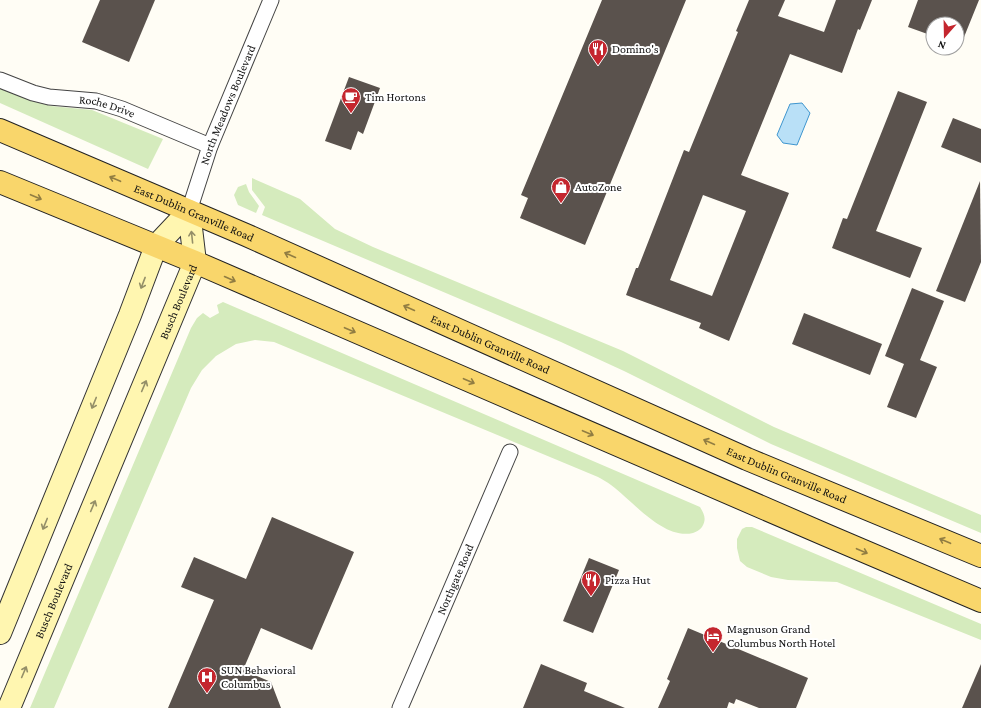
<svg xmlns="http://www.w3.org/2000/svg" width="981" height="708" viewBox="0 0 981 708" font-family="'Crimson Pro',serif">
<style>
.green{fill:#d5ebbd}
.water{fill:#b9e0f7;stroke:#3f96cf}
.building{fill:#5a524d;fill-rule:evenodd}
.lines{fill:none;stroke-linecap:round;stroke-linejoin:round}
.street-casing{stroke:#444;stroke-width:17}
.secondary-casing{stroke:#333;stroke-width:24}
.primary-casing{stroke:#222;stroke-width:24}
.street{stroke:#fff;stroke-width:15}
.secondary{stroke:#fff6b0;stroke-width:22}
.primary{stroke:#f9d66b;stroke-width:22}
.oneway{stroke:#917d42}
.oneway2{stroke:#948f68}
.labels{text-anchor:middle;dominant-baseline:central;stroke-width:4;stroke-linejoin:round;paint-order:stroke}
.poi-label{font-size:12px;fill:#111;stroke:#fff;text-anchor:start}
.street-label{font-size:12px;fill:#111;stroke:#fff}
</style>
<rect width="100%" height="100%" fill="#fffdf5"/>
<g class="green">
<polygon points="0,87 32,101 51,106 92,110 163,139 148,169 0,103"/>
<polygon points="252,178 300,199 335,229 373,247 623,351 774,427 981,515 981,533 771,444 624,371 561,342 262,215 265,207 252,190"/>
<polygon points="246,184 249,192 259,206 256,213 238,205 234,195 238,187"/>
<path d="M223 302 700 507C704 514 707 519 702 527 700 530 696 532 693 533 663 540 633 501 611 485 607 482 602 479 598 477L274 342 255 340 236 344 216 356 202 370 191 388 54 708H30L191 328 197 318 203 313 210 318 219 313 217 305Z"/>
<polygon points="746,527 752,527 981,624 981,640 837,582 788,580 771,577 747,567 740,561 737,548 737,539 742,529"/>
</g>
<polygon class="water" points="802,103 810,113 797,145 783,143 777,135 790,104"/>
<g class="building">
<polygon points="100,0 155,0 129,62 82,42"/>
<polygon points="602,0 686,0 585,245 520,218 528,198 521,195"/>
<path d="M749 0H785L778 16 824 32 836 0H872L860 30 858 29 842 73 790 54 741 175 789 193 729 341 699 328 701 323 626 295 636 268H638L684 150 689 152 738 32 736 31ZM703 195 746 211 712 296 670 280Z"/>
<polygon points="918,0 979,0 960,47 957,46 957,24 933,24 933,36 908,27"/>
<polygon points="349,77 380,88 363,134 358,131 351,150 325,141"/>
<polygon points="898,91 927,102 876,231 922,248 910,278 832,248 843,218 847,219"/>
<polygon points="953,118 981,129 981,163 941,147"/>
<polygon points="980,181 981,262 965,302 936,291"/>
<polygon points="912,288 944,301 920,360 937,367 916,418 887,407 904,364 885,356"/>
<polygon points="804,313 882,344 870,375 792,344"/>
<polygon points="272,517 354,552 312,650 261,628 243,670 271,682 281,708 168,708 214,600 181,587 194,557 246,579"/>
<polygon points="589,558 619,570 593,633 563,621"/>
<polygon points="688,628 808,678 796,708 759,708 736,699 734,704 729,702 727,708 658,708 670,681 667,679"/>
<polygon points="541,664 587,683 584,691 625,708 523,708"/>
<polygon points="981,664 981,708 962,708"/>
</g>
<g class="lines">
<g class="street-casing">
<g id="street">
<path id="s1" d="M0 80 33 93 49 97 96 101 122 109 210 146"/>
<path id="s2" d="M189 211 210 146 271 0"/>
<path id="s3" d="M400 708 510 452"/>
</g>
</g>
<g class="secondary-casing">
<g id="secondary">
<polyline points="0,633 130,315 156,246 189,211"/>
<path id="s4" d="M9 708 195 262 189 211"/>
</g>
</g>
<g class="primary-casing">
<g id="primary">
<path id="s5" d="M0 130 246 235 747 459 981 556"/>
<polyline points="0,182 195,262 826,535 981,601"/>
</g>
</g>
<use href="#street" class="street"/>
<use href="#secondary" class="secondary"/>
<use href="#primary" class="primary"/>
</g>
<defs><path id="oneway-shaft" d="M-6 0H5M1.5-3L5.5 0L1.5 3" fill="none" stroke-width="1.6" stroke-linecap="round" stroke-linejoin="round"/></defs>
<g class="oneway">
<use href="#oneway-shaft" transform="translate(115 179) rotate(-157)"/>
<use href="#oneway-shaft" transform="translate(36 197) rotate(23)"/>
<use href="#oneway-shaft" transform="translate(290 255) rotate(-156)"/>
<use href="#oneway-shaft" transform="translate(230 279) rotate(24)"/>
<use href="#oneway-shaft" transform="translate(409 308) rotate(-156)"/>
<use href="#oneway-shaft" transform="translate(350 330) rotate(23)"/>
<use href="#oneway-shaft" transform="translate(469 381) rotate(23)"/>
<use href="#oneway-shaft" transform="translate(588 433) rotate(23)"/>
<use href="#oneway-shaft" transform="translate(709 442) rotate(-156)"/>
<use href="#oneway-shaft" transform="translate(945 541) rotate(-157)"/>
<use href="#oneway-shaft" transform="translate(862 551) rotate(23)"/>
</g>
<g class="oneway2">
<use href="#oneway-shaft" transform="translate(192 237) rotate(-96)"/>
<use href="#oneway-shaft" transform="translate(143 283) rotate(111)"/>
<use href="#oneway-shaft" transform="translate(144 386) rotate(-67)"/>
<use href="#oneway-shaft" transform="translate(94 403) rotate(112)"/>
<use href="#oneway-shaft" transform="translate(93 506) rotate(-67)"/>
<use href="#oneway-shaft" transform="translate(45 524) rotate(112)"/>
<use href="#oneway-shaft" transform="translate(24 672) rotate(-67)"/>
</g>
<defs>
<g id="restaurant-pin" transform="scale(1)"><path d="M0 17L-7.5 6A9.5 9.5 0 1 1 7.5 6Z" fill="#c4262e" stroke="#fff"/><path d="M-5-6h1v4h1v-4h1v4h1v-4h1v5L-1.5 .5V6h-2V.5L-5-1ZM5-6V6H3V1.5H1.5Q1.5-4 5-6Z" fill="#fff"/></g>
<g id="cafe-pin" transform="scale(1)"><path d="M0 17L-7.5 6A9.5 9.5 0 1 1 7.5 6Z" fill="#c4262e" stroke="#fff"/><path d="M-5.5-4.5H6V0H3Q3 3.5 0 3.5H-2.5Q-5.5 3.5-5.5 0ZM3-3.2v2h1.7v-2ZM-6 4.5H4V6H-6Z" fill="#fff"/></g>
<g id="shop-pin" transform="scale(1)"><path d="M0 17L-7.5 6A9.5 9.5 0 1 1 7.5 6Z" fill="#c4262e" stroke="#fff"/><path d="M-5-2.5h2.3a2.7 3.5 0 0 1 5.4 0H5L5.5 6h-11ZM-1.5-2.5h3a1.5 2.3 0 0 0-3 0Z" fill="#fff"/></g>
<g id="hotel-pin" transform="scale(1)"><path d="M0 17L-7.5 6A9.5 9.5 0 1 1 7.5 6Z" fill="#c4262e" stroke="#fff"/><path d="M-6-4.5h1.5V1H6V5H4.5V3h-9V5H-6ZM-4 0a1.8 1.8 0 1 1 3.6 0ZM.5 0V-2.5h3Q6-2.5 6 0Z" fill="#fff"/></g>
<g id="hospital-pin" transform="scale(1)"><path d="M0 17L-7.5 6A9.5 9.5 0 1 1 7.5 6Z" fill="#c4262e" stroke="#fff"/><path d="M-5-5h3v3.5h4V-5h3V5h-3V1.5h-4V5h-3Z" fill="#fff"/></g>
</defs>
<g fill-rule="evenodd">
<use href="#restaurant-pin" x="598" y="49"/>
<use href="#cafe-pin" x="351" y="97"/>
<use href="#shop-pin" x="561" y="187"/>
<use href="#restaurant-pin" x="591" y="580"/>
<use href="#hotel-pin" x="713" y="636"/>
<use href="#hospital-pin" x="207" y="677"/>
</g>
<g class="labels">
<g class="poi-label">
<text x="612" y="49">Domino's</text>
<text x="365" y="97">Tim Hortons</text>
<text x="575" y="187">AutoZone</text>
<text x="605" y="580">Pizza Hut</text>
<text x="727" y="629">Magnuson Grand<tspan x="727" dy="14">Columbus North Hotel</tspan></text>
<text x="221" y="670">SUN Behavioral<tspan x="221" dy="14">Columbus</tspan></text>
</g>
<g class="street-label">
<text stroke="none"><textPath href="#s2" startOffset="113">North Meadows Boulevard</textPath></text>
<text stroke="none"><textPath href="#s1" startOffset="111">Roche Drive</textPath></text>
<text stroke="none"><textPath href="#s5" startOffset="211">East Dublin Granville Road</textPath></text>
<text stroke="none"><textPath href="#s4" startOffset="440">Busch Boulevard</textPath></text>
<text stroke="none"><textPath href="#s5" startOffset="535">East Dublin Granville Road</textPath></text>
<text stroke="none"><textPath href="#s5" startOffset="859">East Dublin Granville Road</textPath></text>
<text stroke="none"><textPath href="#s3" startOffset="140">Northgate Road</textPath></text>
<text stroke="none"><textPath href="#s4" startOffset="116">Busch Boulevard</textPath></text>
</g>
</g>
<g transform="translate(945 36) rotate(200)"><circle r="19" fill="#ffffff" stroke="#a0a0a0"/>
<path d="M0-3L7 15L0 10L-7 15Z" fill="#c4262e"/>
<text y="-6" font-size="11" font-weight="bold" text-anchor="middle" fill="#111111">N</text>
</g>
</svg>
